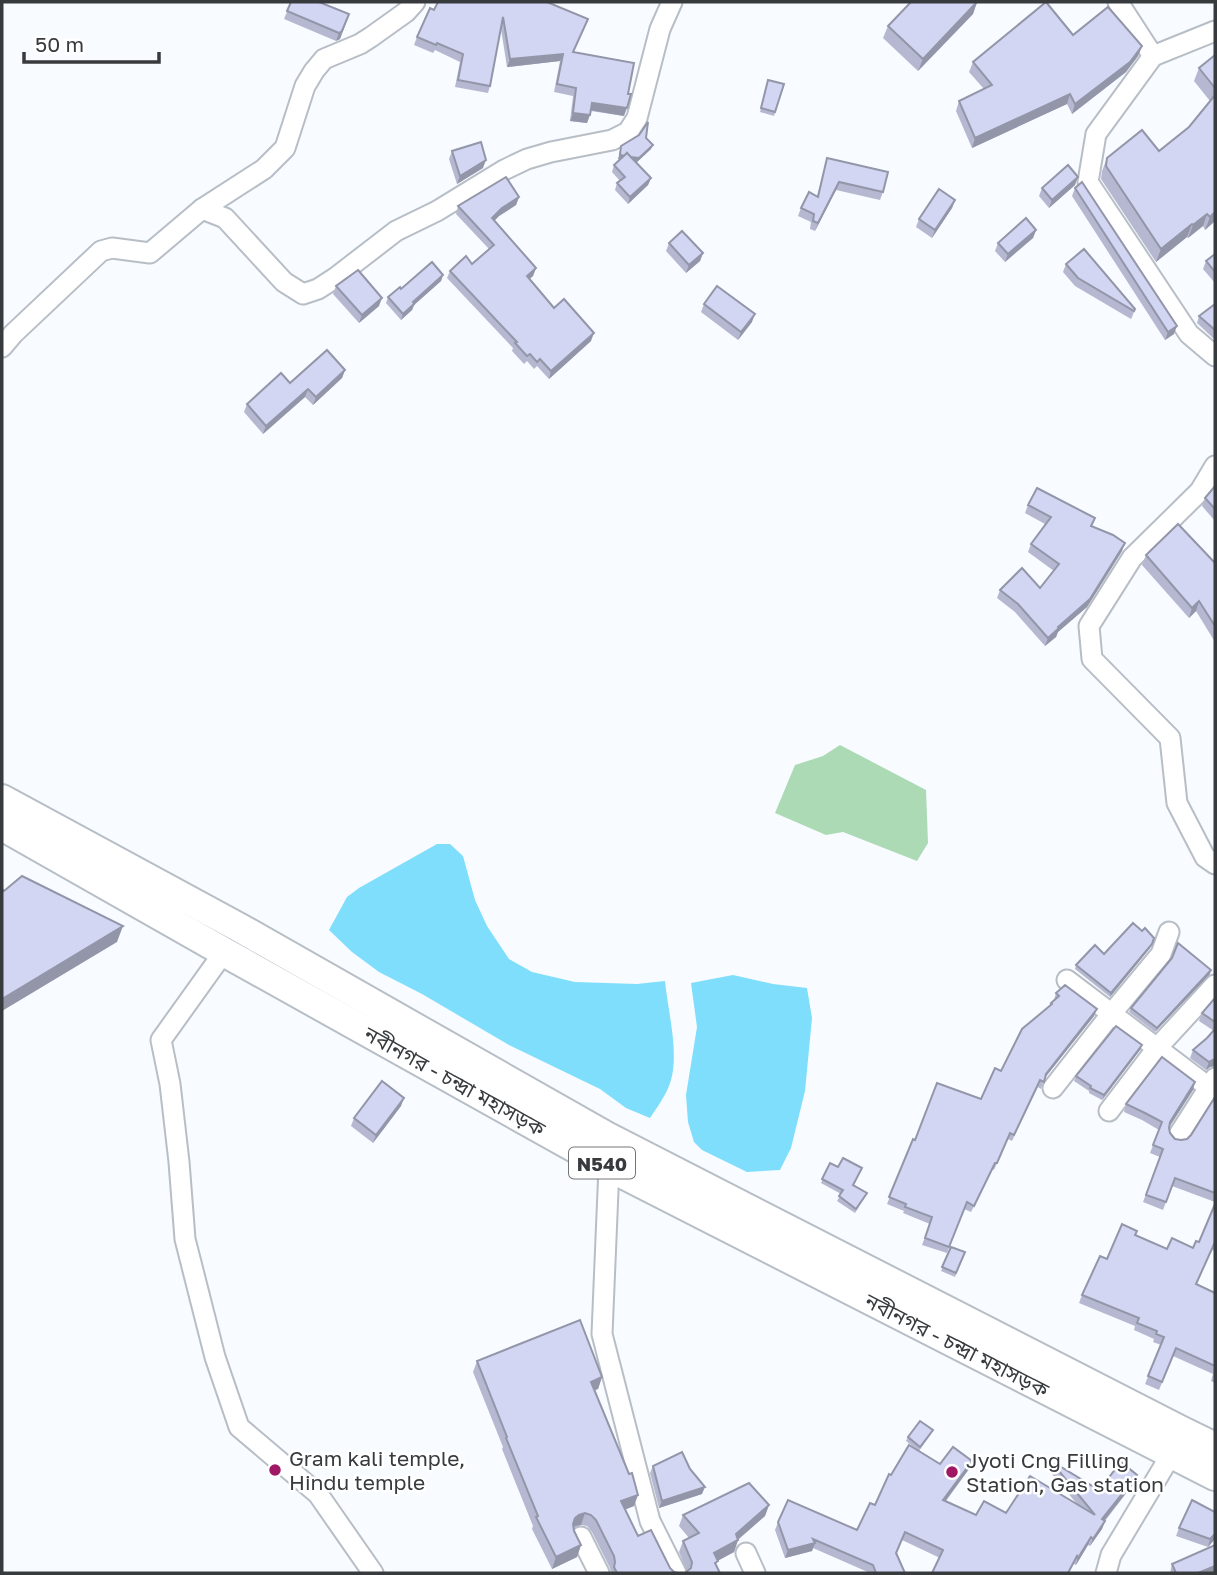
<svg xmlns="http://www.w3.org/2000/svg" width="1217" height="1575" viewBox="0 0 1217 1575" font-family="'Golos Text','Noto Sans Bengali',sans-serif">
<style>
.green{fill:#acdab5}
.water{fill:#7edefb}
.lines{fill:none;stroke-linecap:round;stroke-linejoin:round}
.minor-casing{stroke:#b7bec6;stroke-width:23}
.highway-casing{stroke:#b7bec6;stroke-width:32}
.minor{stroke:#fff;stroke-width:19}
.highway{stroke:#fff;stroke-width:28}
.wall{fill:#b5b8d0}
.shaded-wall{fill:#9396a9}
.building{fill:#d2d6f2;stroke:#9396a9;stroke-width:2}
.poi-dot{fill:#a01764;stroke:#fff;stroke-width:2.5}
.labels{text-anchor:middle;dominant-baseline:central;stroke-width:5;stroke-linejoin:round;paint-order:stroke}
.shield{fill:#fff;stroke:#747678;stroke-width:2}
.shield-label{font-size:19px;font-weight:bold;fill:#383b3e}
.street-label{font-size:21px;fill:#383b3e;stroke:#fff}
.poi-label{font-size:21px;fill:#383b3e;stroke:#fff;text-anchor:start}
</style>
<rect width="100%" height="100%" fill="#f8fbff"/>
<polygon class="green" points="840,745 926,790 928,843 917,861 843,832 826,835 775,813 795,765 823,756"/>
<g class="water">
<path d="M437 844H450L463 856 475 900 487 926 509 959 532 972 575 982 637 984 665 981C668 1012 679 1051 671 1080 667 1094 658 1106 650 1118L626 1108 600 1089 509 1045 422 994 379 972 352 952 329 930 347 897 359 888Z"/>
<polygon points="733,975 773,984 807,988 812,1018 805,1091 791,1148 780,1170 747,1172 702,1150 694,1142 688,1122 686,1095 697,1027 691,983"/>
</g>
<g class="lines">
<g class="minor-casing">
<g id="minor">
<polyline points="1118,2 1153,56 1096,134 1088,182 1189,334 1215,356"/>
<polyline points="1153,56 1215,31"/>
<polyline points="202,209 225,218 284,282 303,294 318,289 335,278 396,231 437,211 504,170 527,159 551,152 612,140 628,132 637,118 660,29 672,2"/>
<polyline points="2,347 13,334 101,251 112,248 150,253 202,209 264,169 285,148 305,86 314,71 324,59 360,44 371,37 406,12 415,2"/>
<polyline points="1215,466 1200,491 1132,558 1089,626 1092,659 1170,738 1177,803 1205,857 1215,864"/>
<polyline points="224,952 161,1040 170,1084 179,1162 185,1239 215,1357 239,1427 318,1494 373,1573"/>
<polyline points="1067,980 1215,1092"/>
<polyline points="1053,1088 1112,1013 1161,954 1169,932"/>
<polyline points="1109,1111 1157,1048 1215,985"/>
<polyline points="1178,1136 1215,1078"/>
<polyline points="609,1167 602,1334 650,1521 676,1573"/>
<polyline points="581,1537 599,1573"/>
<polyline points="746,1553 755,1573"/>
<polyline points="1106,1573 1111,1555 1172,1453"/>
</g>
</g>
<g class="highway-casing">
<g id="highway">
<polyline points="2,799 240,928 606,1136 1180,1430 1215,1447"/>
<polyline points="2,826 224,952 609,1167 1215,1476"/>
</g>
</g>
<use href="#minor" class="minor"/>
<use href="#highway" class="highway"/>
</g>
<g class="wall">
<polygon points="291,2 349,14 340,39 336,41 284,19"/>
<polygon points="547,2 574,52 624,116 591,111 587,123 570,121 573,96 554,92 560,61 507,67 501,29 490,86 488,93 455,87 460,62 435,50 433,53 414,45 417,37 434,10"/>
<polygon points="977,2 973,14 918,71 883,38 888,26"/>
<polygon points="1073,35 1142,46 1138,56 1126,72 1072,114 1067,104 972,148 956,111 959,101 984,89 969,72 973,62"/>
<polygon points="1215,55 1215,221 1205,230 1203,226 1188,238 1187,237 1156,262 1101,179 1102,171 1107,158 1159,151 1189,127 1210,101 1194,81 1199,68"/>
<polygon points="767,84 784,84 774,116 760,112"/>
<polygon points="646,138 651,149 637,162 635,162 651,178 648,185 628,204 615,190 617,183 620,181 612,172 614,165 621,160 618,159 621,146"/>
<polygon points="452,151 483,168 457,184 449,159"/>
<polygon points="827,158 883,192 880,200 836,190 815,231 810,229 811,222 798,216 801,208 817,196"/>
<polygon points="1075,185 1049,208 1039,196 1042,188"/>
<polygon points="1075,188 1174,334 1165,340 1072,196"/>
<polygon points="519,197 516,205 499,216 494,221 536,268 533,276 529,279 554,308 591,341 549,379 537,366 534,369 527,361 524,364 512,351 513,348 447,278 450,271 472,264 489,249 456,214 458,206"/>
<polygon points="955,200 952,208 932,238 916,227 919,219"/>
<polygon points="1036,230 1033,238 1005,262 995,251 998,243"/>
<polygon points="669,243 703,253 700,261 686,273 666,251"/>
<polygon points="1215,254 1215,283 1203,269 1206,261"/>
<polygon points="1066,264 1135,309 1132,317 1131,319 1075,286 1063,272"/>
<polygon points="443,275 441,281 414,305 412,310 401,320 386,303 388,297 401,289"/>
<polygon points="336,286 379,306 359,323 333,294"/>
<polygon points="704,304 752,322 738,340 701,312"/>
<polygon points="1215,304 1215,340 1197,323 1199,316"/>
<polygon points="345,370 342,378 313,405 305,397 263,434 244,412 247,404 290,383"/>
<polygon points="1215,486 1215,521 1202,506 1205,498"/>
<polygon points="1028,505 1095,518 1092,526 1122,551 1087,607 1058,632 1056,637 1045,646 1015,612 997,598 1000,590 1040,588 1054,571 1028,552 1031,544 1045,524 1025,513"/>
<polygon points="1146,555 1215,563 1215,642 1196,611 1189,618 1142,565"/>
<polygon points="1150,948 1110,997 1075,969 1076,965 1104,954"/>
<polygon points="1210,974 1155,1032 1129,1012 1131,1008"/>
<polygon points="1056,993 1094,1016 1044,1079 1041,1089 1038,1087 1012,1141 1008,1139 994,1170 993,1169 971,1212 964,1209 947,1253 922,1245 930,1224 903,1213 904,1211 887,1204 913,1139 915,1140 981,1099 1049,1006 1051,1003 1054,1000"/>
<polygon points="1215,998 1215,1066 1210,1067 1206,1070 1190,1058 1193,1050 1207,1038 1214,1031 1199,1021 1202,1013"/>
<polygon points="1142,1045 1140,1050 1102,1100 1089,1093 1089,1091 1074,1081 1076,1076"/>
<polygon points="1193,1090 1169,1128 1170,1133 1175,1139 1181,1140 1187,1139 1191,1135 1215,1097 1215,1202 1172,1186 1163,1210 1143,1202 1160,1157 1150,1153 1159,1130 1142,1120 1124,1112 1126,1104"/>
<polygon points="401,1106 373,1143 351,1126 354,1118"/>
<polygon points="830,1163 838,1167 862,1168 854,1185 867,1193 855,1213 837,1201 841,1194 821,1183"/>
<polygon points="1215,1204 1215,1251 1212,1250 1196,1285 1215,1293 1215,1383 1211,1381 1213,1374 1173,1356 1159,1390 1145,1384 1161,1345 1153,1342 1154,1339 1134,1330 1135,1326 1079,1303 1082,1295 1107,1259 1135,1235 1167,1249 1193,1248 1199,1242"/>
<polygon points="951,1247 965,1252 955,1277 941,1271"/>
<polygon points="477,1361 602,1377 598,1389 595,1390 634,1506 625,1509 638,1536 674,1572 678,1573 611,1573 610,1568 592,1532 587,1526 581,1525 574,1528 581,1545 577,1557 552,1569 532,1529 533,1526 502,1449 503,1447 473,1372"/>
<polygon points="931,1434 919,1451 906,1441 908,1437"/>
<polygon points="940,1464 969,1469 946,1501 976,1515 1077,1504 1051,1473 1054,1465 1099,1490 1137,1475 1134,1483 1105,1521 1102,1529 1090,1546 1088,1545 1076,1565 1074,1564 940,1558 902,1540 897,1553 905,1573 870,1573 813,1548 812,1551 785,1558 775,1530 778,1522 857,1530 875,1505 891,1475"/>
<polygon points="653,1466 702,1494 659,1508 650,1473"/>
<polygon points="769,1505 765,1516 738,1540 734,1552 717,1561 716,1565 685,1573 687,1571 679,1552 683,1541 689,1538 679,1526 683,1515"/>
<polygon points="1179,1528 1215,1539 1208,1547 1176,1536"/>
<polygon points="1172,1564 1215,1573 1170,1573"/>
</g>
<g class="shaded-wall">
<polygon points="977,2 973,14 918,71 923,59"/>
<polygon points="349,14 340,39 336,41 339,33"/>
<polygon points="1142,46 1138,56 1126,72 1072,114 1075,104"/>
<polygon points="563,54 560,61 507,67 510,59"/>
<polygon points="1070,94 1067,104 972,148 975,138"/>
<polygon points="592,103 627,108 624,116 589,110"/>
<polygon points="573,113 590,115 587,123 570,121"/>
<polygon points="653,145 651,149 637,162 618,159 620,155"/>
<polygon points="486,160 483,168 457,184 460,176"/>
<polygon points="1078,177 1075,185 1049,208 1052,200"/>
<polygon points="651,178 648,185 628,204 630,197"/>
<polygon points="839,182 836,190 815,231 818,223"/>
<polygon points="519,197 516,205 499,216 489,226 492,218 502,208"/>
<polygon points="955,200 952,208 932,238 935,230"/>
<polygon points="1215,212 1215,221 1205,230 1210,217"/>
<polygon points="1207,214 1203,226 1188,238 1193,225"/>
<polygon points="1192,224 1187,237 1156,262 1161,249"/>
<polygon points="1036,230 1033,238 1005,262 1008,254"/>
<polygon points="703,253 700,261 686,273 689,265"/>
<polygon points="536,268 533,276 524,284 527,276"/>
<polygon points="443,275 441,281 414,305 412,310 401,320 403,314 413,302"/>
<polygon points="382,298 379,306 359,323 362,315"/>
<polygon points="755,314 752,322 738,340 741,332"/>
<polygon points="1177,326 1174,334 1165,340 1168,332"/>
<polygon points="594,333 591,341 549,379 551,371"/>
<polygon points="345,370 342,378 313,405 316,397"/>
<polygon points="308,389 305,397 263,434 266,426"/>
<polygon points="1125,543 1122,551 1087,607 1058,632 1056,637 1045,646 1048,638"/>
<polygon points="1199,601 1196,611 1189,618 1192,608"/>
<polygon points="123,926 117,942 2,1011 2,999"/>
<polygon points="1152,944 1150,948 1110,997 1111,993"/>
<polygon points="1211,970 1210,974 1155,1032 1157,1028"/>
<polygon points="1097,1009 1094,1016 1043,1080 1046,1074"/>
<polygon points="1142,1045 1140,1050 1102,1100 1104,1095"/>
<polygon points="1213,1059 1215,1059 1215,1066 1210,1067 1206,1070 1209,1062"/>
<polygon points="1195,1082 1193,1090 1167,1130 1170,1122"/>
<polygon points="404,1098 401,1106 373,1143 376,1135"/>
<polygon points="602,1377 598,1389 587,1393 591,1382"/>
<polygon points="972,1461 969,1469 940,1508 943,1500"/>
<polygon points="1137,1475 1134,1483 1099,1527 1102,1519"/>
<polygon points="705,1487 702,1494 659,1508 662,1501"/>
<polygon points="638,1495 634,1506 617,1513 621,1501"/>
<polygon points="769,1505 765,1516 736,1541 738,1540 734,1552 710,1565 714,1553"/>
<polygon points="585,1513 581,1525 575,1526 571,1530 575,1518 579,1515"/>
<polygon points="1105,1521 1102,1529 1090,1546 1093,1539"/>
<polygon points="1215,1534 1215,1539 1208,1547 1210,1539"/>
<polygon points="1091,1537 1088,1545 1076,1565 1078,1558"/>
<polygon points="815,1543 812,1551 785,1558 788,1550"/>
<polygon points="581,1545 577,1557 552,1569 556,1557"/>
<polygon points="1215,1566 1215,1573 1198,1573"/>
</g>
<g class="building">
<polygon points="291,2 319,2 349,14 342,31 339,33 287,11"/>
<polygon points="438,2 547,2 588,19 573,52 634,63 628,94 631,94 627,108 592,103 590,115 573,113 576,88 557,84 563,54 510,59 503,17 490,86 458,80 463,54 437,43 436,45 417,37 430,8 434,10"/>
<polygon points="911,2 977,2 923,59 888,26"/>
<polygon points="1046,2 1073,35 1108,7 1142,46 1130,62 1075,104 1070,94 975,138 959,101 992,85 973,62"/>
<polygon points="1215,55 1215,88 1199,68"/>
<polygon points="768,80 784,84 775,112 761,108"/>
<polygon points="1215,95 1215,212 1210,217 1207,214 1193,225 1192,224 1161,249 1106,166 1107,158 1142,130 1159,151 1189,127"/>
<polygon points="648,122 646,138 653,145 639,158 630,157 627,153 625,156 620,155 621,146 639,135"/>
<polygon points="481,142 486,160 460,176 452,151"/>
<polygon points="627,153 651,178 630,197 617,183 625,177 614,165"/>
<polygon points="827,158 888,172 883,192 839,182 818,223 813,221 814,214 801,208 809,192 818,197"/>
<polygon points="1068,165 1078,177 1052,200 1042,188"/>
<polygon points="506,177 519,197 502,208 492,218 536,268 527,276 554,308 564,299 594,333 551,371 540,359 537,362 530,354 527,356 515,343 517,342 450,271 466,256 472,264 494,245 458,206"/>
<polygon points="1082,182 1177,326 1168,332 1075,188"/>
<polygon points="939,189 955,200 935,230 919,219"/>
<polygon points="1026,218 1036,230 1008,254 998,243"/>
<polygon points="682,231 703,253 689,265 669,243"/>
<polygon points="1084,249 1135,309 1134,311 1078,278 1066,264"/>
<polygon points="1215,254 1215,272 1206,261"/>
<polygon points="432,262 443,275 413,302 414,304 403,314 388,297 400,287 401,289"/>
<polygon points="358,270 382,298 362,315 336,286"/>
<polygon points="717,286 755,314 741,332 704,304"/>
<polygon points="1215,304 1215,330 1199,316"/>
<polygon points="327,350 345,370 316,397 308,389 266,426 247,404 281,373 290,383"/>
<polygon points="1215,486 1215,509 1205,498"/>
<polygon points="1037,488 1095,518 1091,526 1113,535 1125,543 1090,599 1058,627 1059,628 1048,638 1018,604 1000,590 1022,568 1040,588 1059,564 1031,544 1051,517 1028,505"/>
<polygon points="1178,524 1215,563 1215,626 1199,601 1192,608 1146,555"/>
<polygon points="22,876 123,926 2,999 2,889 4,891"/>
<polygon points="1133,923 1142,931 1145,928 1154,938 1152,944 1111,993 1076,965 1095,945 1104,954"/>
<polygon points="1178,943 1211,970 1157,1028 1131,1008 1172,958"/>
<polygon points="1065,985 1097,1009 1046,1074 1044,1082 1040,1080 1014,1135 1010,1133 997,1163 995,1163 974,1206 967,1202 949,1247 925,1238 932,1217 905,1207 906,1204 889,1197 913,1139 915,1140 937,1083 981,1099 995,1068 1001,1071 1022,1029 1052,1004 1051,1003 1059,996 1056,993"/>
<polygon points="1215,998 1215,1022 1202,1013"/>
<polygon points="1116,1026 1142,1045 1104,1095 1090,1088 1091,1086 1076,1076"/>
<polygon points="1215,1029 1215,1059 1209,1062 1193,1050 1207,1038"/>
<polygon points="1162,1057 1195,1082 1170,1122 1169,1128 1170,1133 1175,1139 1181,1140 1187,1139 1191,1135 1215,1097 1215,1193 1175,1178 1166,1202 1146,1195 1163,1149 1153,1145 1162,1122 1145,1113 1126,1104"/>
<polygon points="382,1081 404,1098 376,1135 354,1118"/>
<polygon points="843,1158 862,1168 853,1185 867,1193 856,1209 839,1196 843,1190 822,1179 830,1163 838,1167"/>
<polygon points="1215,1204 1215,1242 1196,1284 1215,1293 1215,1366 1176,1348 1162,1382 1148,1376 1164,1337 1156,1334 1157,1331 1137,1323 1139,1318 1082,1295 1100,1256 1107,1259 1122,1224 1137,1231 1135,1235 1167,1249 1172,1238 1193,1248 1196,1241 1199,1242"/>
<polygon points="951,1247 965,1252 956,1273 942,1267"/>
<polygon points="580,1320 602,1377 591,1382 629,1474 632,1473 638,1495 621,1501 638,1536 651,1530 670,1568 674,1572 678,1573 617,1573 614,1567 615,1562 614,1556 596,1520 591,1515 585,1513 579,1515 575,1518 573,1524 574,1531 581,1545 556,1557 536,1517 538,1516 506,1438 507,1437 477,1361"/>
<polygon points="920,1421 933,1430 920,1447 908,1437"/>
<polygon points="909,1445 940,1464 953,1447 972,1461 943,1500 976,1515 984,1501 1006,1513 1030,1476 1095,1515 1054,1465 1056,1464 1099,1490 1121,1462 1137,1475 1102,1519 1105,1521 1093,1539 1091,1537 1078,1558 1077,1556 1068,1573 932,1573 943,1550 905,1532 896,1553 905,1573 876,1573 873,1565 813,1539 815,1543 788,1550 778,1522 788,1500 857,1530 870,1503 875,1505 889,1474 891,1475"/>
<polygon points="682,1452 690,1469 705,1487 662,1501 653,1466"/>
<polygon points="749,1483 769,1505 736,1534 738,1540 714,1553 718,1561 715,1563 720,1573 683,1573 685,1573 691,1568 692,1562 683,1541 699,1533 683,1515"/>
<polygon points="1192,1500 1215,1512 1215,1534 1210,1539 1179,1528"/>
<polygon points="1215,1545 1215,1566 1198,1573 1176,1573 1172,1564"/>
</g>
<g class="poi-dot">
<circle cx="275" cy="1470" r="7"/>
<circle cx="952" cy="1472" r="7"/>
</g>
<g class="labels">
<rect class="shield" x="569" y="1147.5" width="66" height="31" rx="5"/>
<g class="shield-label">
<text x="602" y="1163">N540</text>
</g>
<g class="street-label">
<text transform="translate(455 1081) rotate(29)">নবীনগর - চন্দ্রা মহাসড়ক</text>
<text transform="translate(957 1345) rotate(27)">নবীনগর - চন্দ্রা মহাসড়ক</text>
</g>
<g class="poi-label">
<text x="289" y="1458">Gram kali temple,<tspan x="289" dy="24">Hindu temple</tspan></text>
<text x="966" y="1460">Jyoti Cng Filling<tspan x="966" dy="24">Station, Gas station</tspan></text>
</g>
</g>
<rect width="1217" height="1575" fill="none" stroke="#383b3e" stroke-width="7"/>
<path d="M24 52v10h135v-10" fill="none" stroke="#383b3e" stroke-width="3.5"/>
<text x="35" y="52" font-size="21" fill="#383b3e" stroke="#ffffff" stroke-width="5" paint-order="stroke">50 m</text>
</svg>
